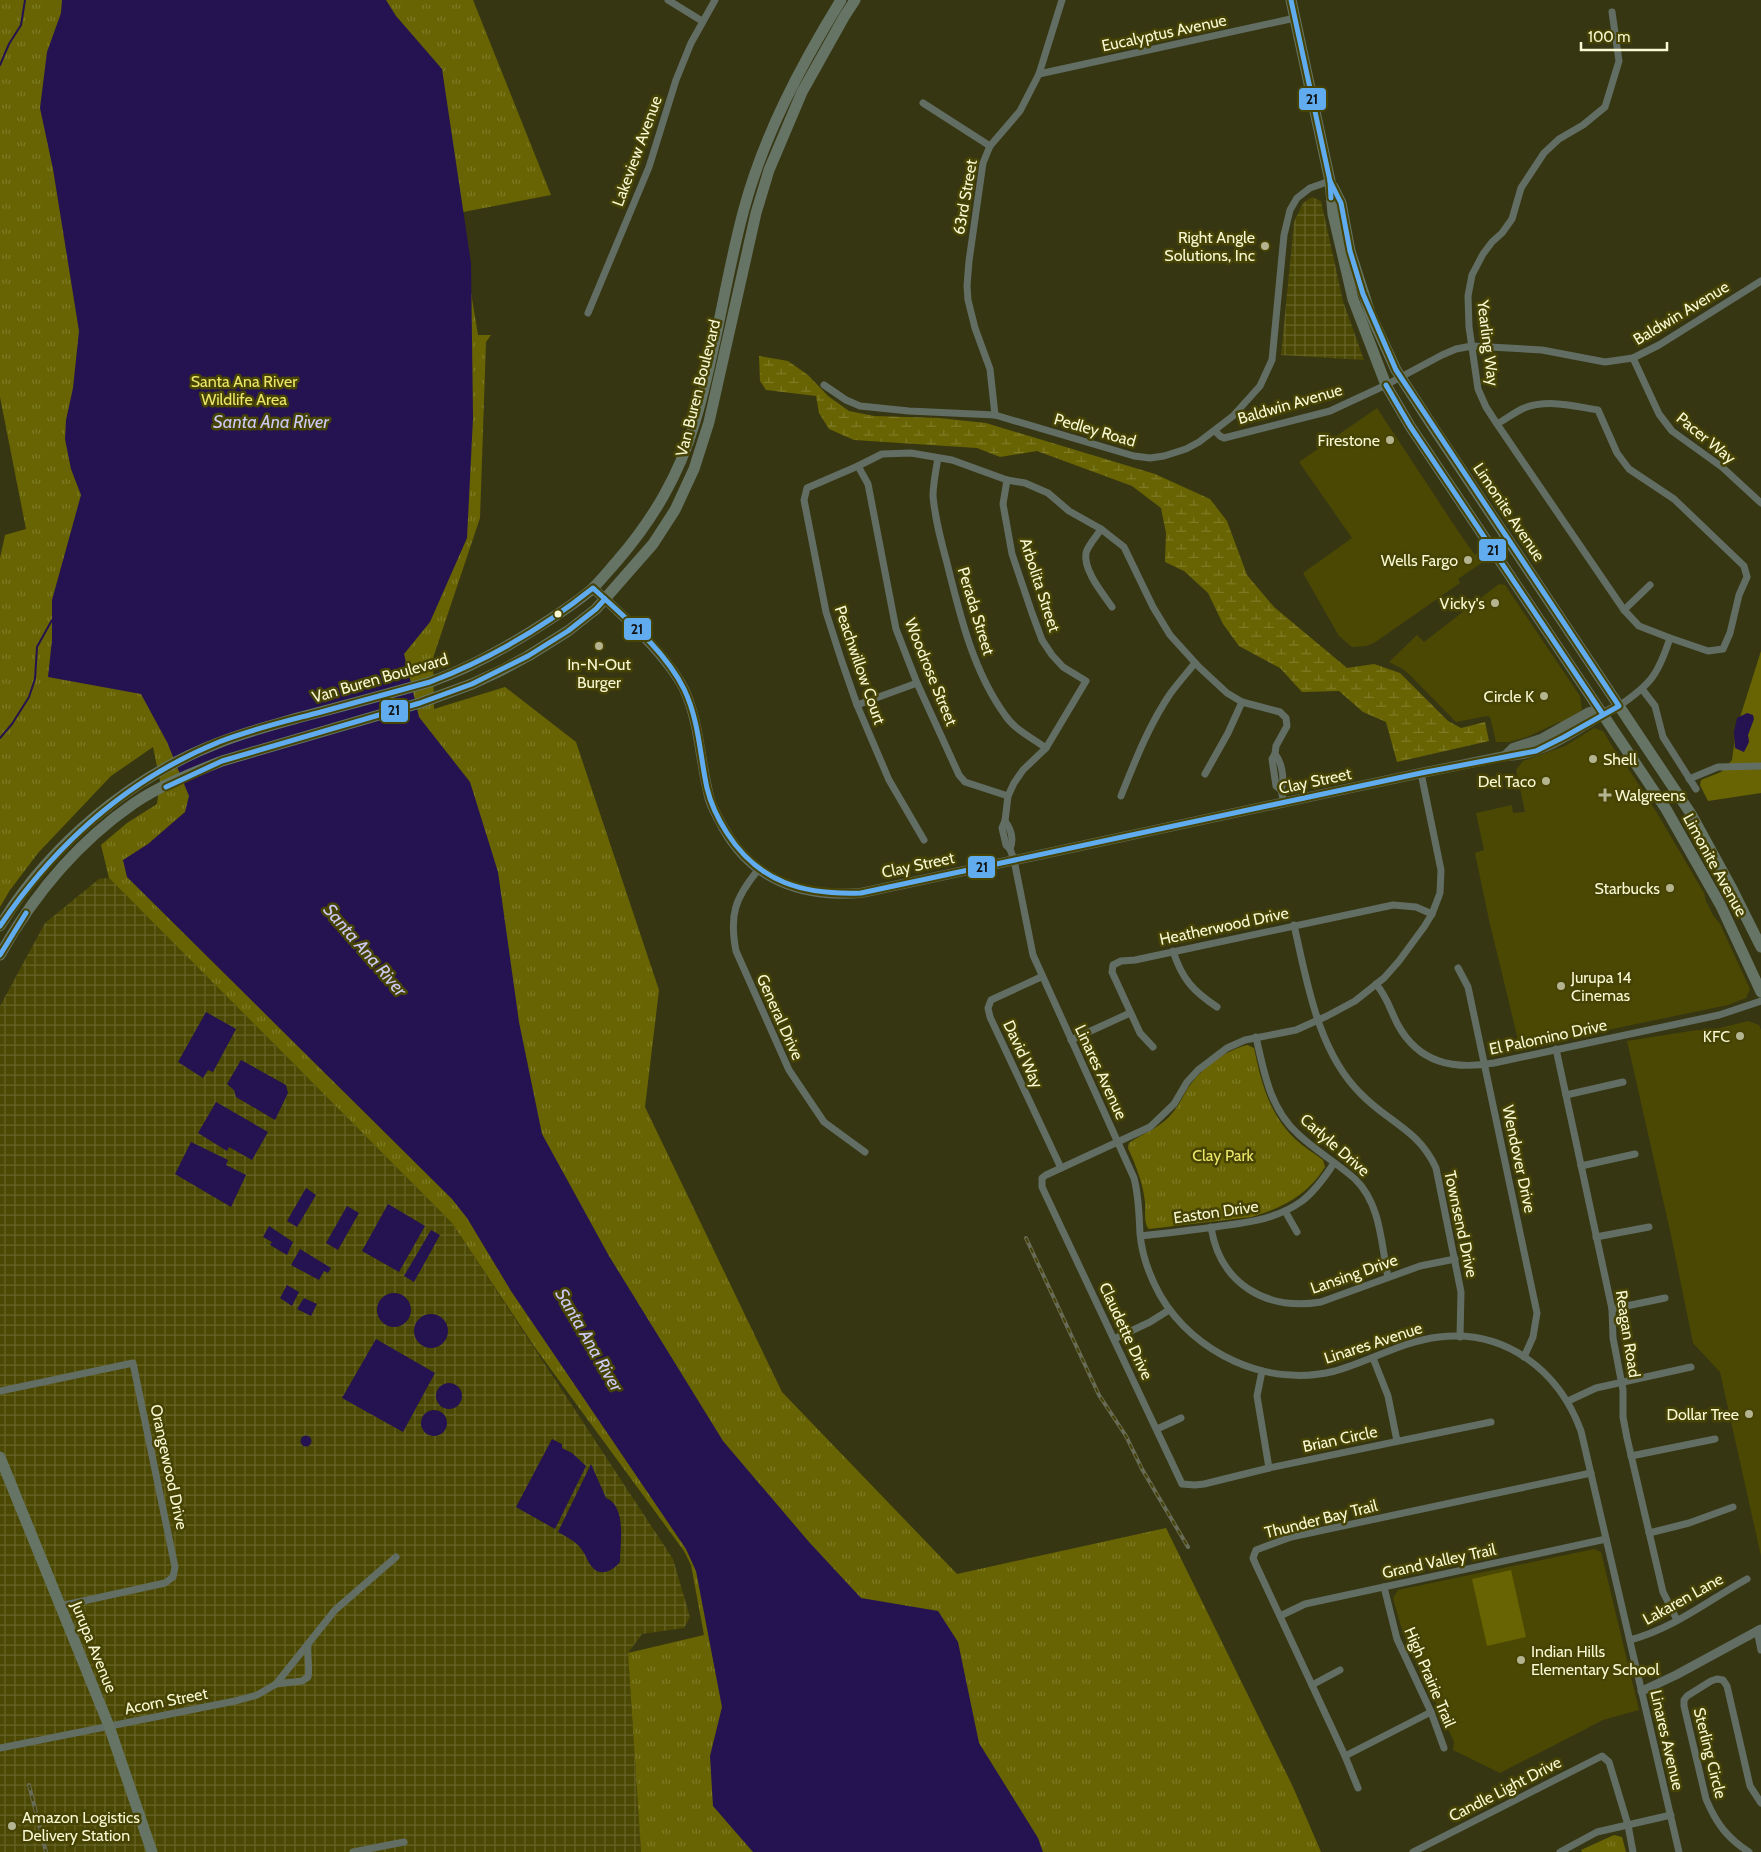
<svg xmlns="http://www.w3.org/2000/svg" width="1761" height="1852" viewBox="0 0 1761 1852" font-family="Cabin,sans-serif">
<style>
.built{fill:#4b4804}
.industrial{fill:url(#industrial-grid)}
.grass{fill:#686403}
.wetland{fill:url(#wetland-marsh)}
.park{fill:url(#park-tufts)}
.water{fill:#241350}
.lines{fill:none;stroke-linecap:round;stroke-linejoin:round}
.stream{stroke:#241350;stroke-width:2}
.minor{stroke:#626e64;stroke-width:7}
.tertiary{stroke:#626e64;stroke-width:9}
.secondary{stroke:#616d5f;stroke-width:10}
.primary{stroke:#657465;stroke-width:11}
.rail-casing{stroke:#686c57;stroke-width:4}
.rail{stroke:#464304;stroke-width:2;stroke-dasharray:5.5;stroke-linecap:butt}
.bus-1-casing{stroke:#464304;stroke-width:9}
.bus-1{stroke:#60acee;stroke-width:5}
.poi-dot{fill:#b4b490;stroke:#464304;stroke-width:2}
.bus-dot{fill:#f8f8d3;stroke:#464304;stroke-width:2}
.labels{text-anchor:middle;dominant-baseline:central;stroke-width:5;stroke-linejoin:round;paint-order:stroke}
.street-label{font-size:16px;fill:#f8f8d3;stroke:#464304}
.poi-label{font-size:16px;fill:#f8f8d3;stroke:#464304;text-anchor:end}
.park-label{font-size:16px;fill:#ece76a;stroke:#464304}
.water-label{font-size:18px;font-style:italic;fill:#cbc9f4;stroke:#464304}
.line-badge{stroke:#464304;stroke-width:2}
.pale-badge-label{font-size:14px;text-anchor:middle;font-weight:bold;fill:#111}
</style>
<defs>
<pattern id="industrial-grid" width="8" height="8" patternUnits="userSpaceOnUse" patternTransform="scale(1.25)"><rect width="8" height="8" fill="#4b4804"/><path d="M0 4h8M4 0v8" fill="none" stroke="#666328"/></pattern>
<pattern id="wetland-marsh" width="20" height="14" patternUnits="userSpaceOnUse" patternTransform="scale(1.25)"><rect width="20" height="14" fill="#686403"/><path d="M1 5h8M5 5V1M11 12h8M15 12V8" fill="none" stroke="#7e7b27"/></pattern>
<pattern id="park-tufts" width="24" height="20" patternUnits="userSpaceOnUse" patternTransform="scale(1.25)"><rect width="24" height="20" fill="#686403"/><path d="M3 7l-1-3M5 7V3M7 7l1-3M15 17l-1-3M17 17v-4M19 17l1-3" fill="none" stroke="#7e7b27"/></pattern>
</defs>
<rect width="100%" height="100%" fill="#373613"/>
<g class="built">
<polygon points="1377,408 1462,537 1475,555 1477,553 1483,562 1458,579 1460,583 1374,643 1366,646 1352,647 1339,636 1303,573 1352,538 1299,462"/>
<polygon points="1499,584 1505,585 1580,696 1582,710 1562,723 1559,722 1527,737 1509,742 1496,742 1490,717 1487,716 1456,722 1409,674 1401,668 1389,662 1417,635 1424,642"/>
<polygon points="1594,728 1603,731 1621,761 1624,762 1657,813 1704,893 1706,901 1713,915 1720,924 1750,989 1746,998 1728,1005 1520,1048 1489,920 1475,853 1484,850 1476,813 1512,805 1513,813 1525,812 1516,770 1523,761 1565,746"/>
<polygon points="1748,1021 1759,1025 1761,1030 1761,1556 1720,1372 1693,1343 1671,1235 1627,1041 1697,1030 1708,1031"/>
<polygon points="1594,1549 1601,1552 1639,1710 1603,1720 1500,1773 1453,1750 1454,1742 1402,1630 1393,1598 1398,1590"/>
</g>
<g class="industrial">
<polygon points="1312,197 1321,201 1343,301 1364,360 1281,355 1294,222 1303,203"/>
<polygon points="109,878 452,1223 673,1559 690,1617 684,1628 642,1634 628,1653 641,1852 0,1852 0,1006 45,923 99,879"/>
</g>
<g class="grass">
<polygon points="1761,651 1761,793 1708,801 1700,785 1701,780 1721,772 1732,760 1736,730"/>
<polygon points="1511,1570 1526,1637 1487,1646 1472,1579"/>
</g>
<polygon class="wetland" points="759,356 788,361 808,375 828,396 849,411 874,416 939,418 986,423 1155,474 1210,499 1227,521 1247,575 1274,607 1347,668 1374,664 1400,673 1448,721 1461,728 1485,722 1489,741 1397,762 1386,722 1363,712 1339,691 1302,692 1280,668 1239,646 1223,624 1208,593 1184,571 1165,562 1166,533 1161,508 1132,486 1037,451 1000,457 977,448 854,440 829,429 819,413 816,396 766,390 760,381"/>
<g class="park">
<polygon points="0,0 473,0 551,195 458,213 478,335 491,335 486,342 480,518 433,658 434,709 505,687 576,742 659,990 645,1107 782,1392 957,1574 1166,1528 1293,1787 1321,1852 641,1852 628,1653 704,1635 691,1565 684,1551 536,1349 452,1223 109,878 101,845 127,823 157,804 160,781 153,747 111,776 38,853 10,890 0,907 0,558 5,535 26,529 0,397"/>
<path d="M1247 1045 1254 1048C1261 1082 1269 1114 1295 1139 1304 1147 1314 1153 1323 1160L1325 1167C1309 1194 1281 1209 1251 1217L1149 1229C1143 1223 1146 1210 1145 1202 1143 1183 1136 1166 1128 1148L1129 1143C1142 1134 1157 1129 1169 1117 1177 1109 1182 1098 1188 1088 1202 1068 1224 1051 1247 1045Z"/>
<polygon points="1614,1835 1622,1837 1626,1852 1582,1852 1581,1850"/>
</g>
<g class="water">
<polygon points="62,0 386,0 396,16 442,69 471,263 473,418 467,538 430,622 404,654 419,717 470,782 498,872 519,1022 542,1134 609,1256 723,1441 809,1542 861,1598 938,1611 958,1642 979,1743 1038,1838 1043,1852 753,1852 713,1806 710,1756 722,1707 696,1571 686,1549 511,1291 467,1218 452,1199 127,877 123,860 148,844 185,812 189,796 167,742 141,694 48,677 52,640 52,600 81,495 71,469 65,439 66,420 73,388 79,331 53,169 40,108 47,52 61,13"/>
<polygon points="1747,713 1753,715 1754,719 1748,735 1749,742 1744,752 1735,748 1734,732 1737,718"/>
<polygon points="206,1012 236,1029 213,1072 208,1070 203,1078 178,1062"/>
<polygon points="241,1060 286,1085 288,1093 275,1120 236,1097 234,1090 227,1084"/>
<polygon points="216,1102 268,1132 252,1160 229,1147 227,1151 198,1133"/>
<polygon points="191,1142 228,1160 226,1165 246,1175 231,1207 175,1174"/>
<polygon points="306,1188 316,1195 297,1227 287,1221"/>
<polygon points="388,1204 425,1226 399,1272 362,1251"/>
<polygon points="347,1206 359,1213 338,1250 326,1243"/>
<polygon points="269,1226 293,1242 287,1255 270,1245 272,1242 263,1237"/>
<polygon points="431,1230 440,1235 414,1282 404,1276"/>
<polygon points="300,1249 331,1268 328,1273 324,1271 319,1280 291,1265"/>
<polygon points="287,1285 299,1292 292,1306 280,1298"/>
<circle cx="394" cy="1310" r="17"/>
<polygon points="304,1298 317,1304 311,1316 297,1309"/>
<circle cx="431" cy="1331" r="17"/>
<polygon points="376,1339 435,1373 403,1432 342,1398"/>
<circle cx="449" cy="1396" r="13"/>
<circle cx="434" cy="1423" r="13"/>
<circle cx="306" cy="1441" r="5.5"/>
<polygon points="552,1439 562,1444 562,1448 572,1453 586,1466 555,1529 516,1507"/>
<path d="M591 1464 606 1498C627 1506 620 1545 620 1562 614 1570 601 1577 593 1568 587 1562 586 1553 578 1545 573 1540 565 1536 558 1532Z"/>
</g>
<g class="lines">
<g class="stream">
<polyline points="0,65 9,44 21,25 25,0"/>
<polyline points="0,738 12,724 29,697 35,679 37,647 52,620"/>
</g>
<g class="minor">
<polyline points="668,0 702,21"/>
<polyline points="1039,74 1295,18"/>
<polyline points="923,103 990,146"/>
<polyline points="588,313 649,167 676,80 691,43 715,0"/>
<polyline points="1633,358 1659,414 1672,431 1722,467 1761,503"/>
<polyline points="824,385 846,400 860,406 909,411 995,415 1134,456 1150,458 1164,456 1186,449 1199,442 1233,416 1260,386 1272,360 1284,235 1290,210 1297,198 1310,188 1330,181"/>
<polyline points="995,415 990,369 975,328 968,300 967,286 969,261 983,163 990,146 1020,111 1039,74 1062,0"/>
<path d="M1497 424C1506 419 1515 412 1524 408 1549 399 1573 406 1598 410L1617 453 1629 469 1674 499 1744 566 1747 577 1739 595 1730 633 1723 649 1708 651 1670 638 1639 626 1624 610 1497 424 1486 407 1478 389 1469 327 1468 296 1472 275 1483 254 1492 242 1502 233 1512 219 1521 188 1544 153 1559 139 1583 125 1605 107 1619 61 1612 12"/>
<polyline points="1215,431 1220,436 1224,438 1330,411 1386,385 1442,355 1456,349 1472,346 1542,350 1605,362 1633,358 1659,345 1761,281"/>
<path d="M938 458C936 470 933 484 933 496 935 519 941 541 947 563 960 615 973 671 1005 715 1014 729 1032 738 1046 748"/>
<polyline points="858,466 868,484 896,629 917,683 959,775 965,782 1008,796"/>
<path d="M1007 480 1003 504 1012 554 1032 613 1042 640 1052 655 1063 667 1086 681 1046 748 1023 770 1014 783 1008 796 1005 821 1002 828 1006 845 1010 849 1014 860 1033 955 1134 1178C1139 1197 1139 1215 1140 1234 1142 1255 1150 1277 1160 1295 1194 1354 1268 1388 1335 1371 1370 1361 1403 1341 1439 1337 1506 1329 1559 1371 1581 1431L1679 1852"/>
<path d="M1101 529C1097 536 1088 545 1086 553 1083 570 1103 594 1112 607"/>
<polyline points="1624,610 1650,585"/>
<polyline points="1642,689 1655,706 1663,737 1696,789"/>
<polyline points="857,705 917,683"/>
<path d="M1619 706C1651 684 1658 675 1670 638"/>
<path d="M1275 754C1282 762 1285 780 1281 790"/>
<polyline points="1421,773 1441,870 1440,893 1432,914 1424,927 1399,961 1384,978 1355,1001 1327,1016 1296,1030 1245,1040 1227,1048 1198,1070 1187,1082 1174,1104 1150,1127 1046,1175 1042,1178 1042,1187 1182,1484 1195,1485 1204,1484 1269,1468 1491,1422"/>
<polyline points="1205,774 1228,733 1242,702"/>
<polyline points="1689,779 1718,767 1761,766"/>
<path d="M1121 796C1135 761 1149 725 1170 694 1178 683 1187 673 1195 663"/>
<path d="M1005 821C1011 829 1014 839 1010 849"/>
<polyline points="924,840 889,780 857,705 841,659 826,612 804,500 807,488 858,466 882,454 911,453 952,460 1007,480 1025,483 1048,493 1069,511 1101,529 1124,547 1153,607 1170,635 1199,667 1227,693 1242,702 1280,712 1286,718 1287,726 1276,746 1275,754 1272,759 1276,786 1281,790 1284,803"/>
<path d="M758 870C735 898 729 915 736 951L789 1070 824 1122 865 1152"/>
<path d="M1294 925C1307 982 1318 1052 1361 1094 1389 1123 1418 1129 1436 1168L1461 1292 1460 1337"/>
<path d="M1173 951C1182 979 1193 991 1217 1007"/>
<polyline points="1458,968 1468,987 1537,1313 1533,1337 1524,1357"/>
<polyline points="1041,977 991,1000 988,1008 990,1017 1061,1168"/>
<path d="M1376 984C1388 998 1390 1010 1398 1025 1419 1063 1453 1070 1494 1063L1719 1015 1761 1001"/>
<path d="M1256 1037C1264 1072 1270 1109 1298 1134 1316 1151 1337 1163 1355 1179 1381 1204 1381 1244 1388 1277"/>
<polyline points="1071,1040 1130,1013"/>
<polyline points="1153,1047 1140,1033 1112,972 1113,965 1121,961 1135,960 1393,905 1416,907 1432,914"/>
<polyline points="1556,1049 1612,1309 1613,1338 1623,1390 1623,1417 1627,1438 1663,1592 1677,1620"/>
<polyline points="1566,1095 1623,1082"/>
<polyline points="1581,1166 1635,1154"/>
<polyline points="1285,1211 1297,1232"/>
<path d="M1211 1227C1220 1284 1266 1311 1321 1302L1420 1266 1455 1259"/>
<path d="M1141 1236C1167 1233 1194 1230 1221 1226 1250 1222 1277 1219 1302 1201 1315 1191 1325 1177 1334 1163"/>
<polyline points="1596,1237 1649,1227"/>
<polyline points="1612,1309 1665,1298"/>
<polyline points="1114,1339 1150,1322 1169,1310"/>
<polyline points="1373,1358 1388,1396 1397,1441"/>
<polyline points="1262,1371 1257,1396 1269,1468"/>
<polyline points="0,1391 133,1363 175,1567 173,1577 165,1583 60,1606"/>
<polyline points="1568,1401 1596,1388 1691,1367"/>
<polyline points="1157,1429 1181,1418"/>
<polyline points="1631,1456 1715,1439"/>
<polyline points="1649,1533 1689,1523 1733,1507"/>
<polyline points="1384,1587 1397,1639 1431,1712 1444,1748"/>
<polyline points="1280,1616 1305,1604 1606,1539"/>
<polyline points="1757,1630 1761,1650"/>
<path d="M1630 1640C1673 1629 1709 1600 1747 1579"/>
<path d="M276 1684 302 1681 308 1677C310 1669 307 1656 308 1645"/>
<polyline points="1312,1685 1340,1670"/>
<polyline points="0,1748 235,1701 257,1695 276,1684 335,1610 396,1557"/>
<polyline points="1345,1756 1431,1712"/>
<polyline points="1358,1788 1345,1756 1256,1565 1253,1558 1256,1550 1291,1537 1591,1473"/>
<polyline points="353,1852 404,1842"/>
<polyline points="1413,1852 1602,1756 1609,1762 1628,1825 1633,1852"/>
<polyline points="1560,1852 1597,1832 1671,1815"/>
<path d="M1749 1852C1727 1838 1716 1823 1706 1799L1684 1706V1700L1687 1696 1711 1681 1717 1679 1723 1680 1727 1686 1750 1786 1761 1803"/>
</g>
<polyline class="tertiary" points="1642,1691 1676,1675 1761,1629"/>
<g class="secondary">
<path d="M593 588C622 615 666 654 684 689 700 723 700 764 710 800 713 809 718 818 723 827 752 880 802 898 861 893L1421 773 1505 756C1548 756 1582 723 1619 706"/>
<polyline points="1505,756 1513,748 1541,739 1589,712 1602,713"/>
</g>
<g class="primary">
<polyline points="1291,0 1330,181 1333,214 1353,299 1386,385 1410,426 1666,809 1721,906 1761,992"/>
<polyline points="1333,187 1341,203 1350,251 1370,313 1396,370 1433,427 1691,814 1732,889 1761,947"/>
<path d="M0 926C49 846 130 777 218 743 245 732 273 725 301 717 344 706 387 694 430 682 473 667 511 645 549 620 564 610 580 600 593 588 602 579 610 569 618 560 654 518 679 475 695 422 716 352 725 279 744 209 764 135 801 65 841 0"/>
<path d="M0 955C33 896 77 843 133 804 159 786 192 773 222 761L420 703 472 684 502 670 528 656 568 631 596 609 653 544 675 510 694 469 709 422 756 213 769 170 802 92 844 17 855 0"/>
<polyline points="0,1457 109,1726 152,1852"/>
</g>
<g class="rail-casing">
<g id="rail">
<polyline points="1026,1238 1099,1395 1126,1436 1142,1469 1188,1547"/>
<polyline points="29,1785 46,1852"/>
</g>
</g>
<use href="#rail" class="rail"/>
<g class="bus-1-casing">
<g id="bus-1">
<polyline points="1291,0 1330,181 1331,198"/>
<polyline points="1386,385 1410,426 1602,713"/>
<polyline points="166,787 222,761 420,703 472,684 528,656 568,631 596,609 605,599"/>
<path d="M0 926C56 843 126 780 219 742 252 729 287 721 321 712 357 702 394 692 430 682 490 659 543 628 593 588 625 618 664 649 684 689 699 720 700 756 707 788 711 805 718 819 727 833 759 883 804 895 861 893L1421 773 1536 751 1564 737 1619 706 1396 370 1363 294 1350 251 1341 203 1330 181"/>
<polyline points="0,955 26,913"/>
</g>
</g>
<use href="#bus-1" class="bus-1"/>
</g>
<g class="poi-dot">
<circle cx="1265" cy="246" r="5"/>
<circle cx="1390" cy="440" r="5"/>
<circle cx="1468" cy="560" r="5"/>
<circle cx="1495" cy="603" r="5"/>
<circle cx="599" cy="646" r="5"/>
<circle cx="1544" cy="696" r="5"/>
<circle cx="1593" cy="759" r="5"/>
<circle cx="1546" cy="781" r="5"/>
<path d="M1602.5 787.5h5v5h5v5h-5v5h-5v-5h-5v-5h5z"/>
<circle cx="1670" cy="888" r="5"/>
<circle cx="1561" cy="986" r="5"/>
<circle cx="1740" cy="1036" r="5"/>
<circle cx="1749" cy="1414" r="5"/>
<circle cx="1521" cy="1660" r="5"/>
<circle cx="12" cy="1826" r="5"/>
</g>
<circle class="bus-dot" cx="558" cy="614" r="4.5"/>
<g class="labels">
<g class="street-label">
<text transform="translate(1164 33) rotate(-12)">Eucalyptus Avenue</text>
<text transform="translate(637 151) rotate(-70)">Lakeview Avenue</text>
<text transform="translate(965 197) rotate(-80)">63rd Street</text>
<text transform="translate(1681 313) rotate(-31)">Baldwin Avenue</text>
<text transform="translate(1488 343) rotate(83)">Yearling Way</text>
<text transform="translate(698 388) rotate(-76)">Van Buren Boulevard</text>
<text transform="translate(1290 404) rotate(-16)">Baldwin Avenue</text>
<text transform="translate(1095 430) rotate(16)">Pedley Road</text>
<text transform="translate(1706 438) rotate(39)">Pacer Way</text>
<text transform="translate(1509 512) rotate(56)">Limonite Avenue</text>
<text transform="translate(1040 585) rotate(72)">Arbolita Street</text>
<text transform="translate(976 611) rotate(73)">Perada Street</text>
<text transform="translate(860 665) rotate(71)">Peachwillow Court</text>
<text transform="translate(931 672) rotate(68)">Woodrose Street</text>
<text transform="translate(380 678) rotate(-16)">Van Buren Boulevard</text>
<text transform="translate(1315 781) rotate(-12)">Clay Street</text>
<text transform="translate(918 865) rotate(-12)">Clay Street</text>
<text transform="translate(1715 865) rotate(61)">Limonite Avenue</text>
<text transform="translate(1224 926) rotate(-12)">Heatherwood Drive</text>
<text transform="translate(780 1017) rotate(66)">General Drive</text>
<text transform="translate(1548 1037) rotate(-12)">El Palomino Drive</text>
<text transform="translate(1023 1054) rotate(65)">David Way</text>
<text transform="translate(1101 1072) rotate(65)">Linares Avenue</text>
<text transform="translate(1335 1145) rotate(41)">Carlyle Drive</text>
<text transform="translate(1519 1159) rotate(78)">Wendover Drive</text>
<text transform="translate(1216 1212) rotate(-8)">Easton Drive</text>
<text transform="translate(1461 1224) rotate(78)">Townsend Drive</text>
<text transform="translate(1354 1274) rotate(-19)">Lansing Drive</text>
<text transform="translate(1126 1331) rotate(65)">Claudette Drive</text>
<text transform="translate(1628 1334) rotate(81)">Reagan Road</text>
<text transform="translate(1373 1343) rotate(-18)">Linares Avenue</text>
<text transform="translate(1340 1439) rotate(-12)">Brian Circle</text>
<text transform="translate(169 1467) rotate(78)">Orangewood Drive</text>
<text transform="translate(1321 1519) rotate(-14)">Thunder Bay Trail</text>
<text transform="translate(1439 1561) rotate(-12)">Grand Valley Trail</text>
<text transform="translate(1683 1599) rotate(-29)">Lakaren Lane</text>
<text transform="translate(94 1647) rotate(68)">Jurupa Avenue</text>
<text transform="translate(1430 1677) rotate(67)">High Prairie Trail</text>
<text transform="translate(166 1701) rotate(-11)">Acorn Street</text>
<text transform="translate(1667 1740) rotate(77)">Linares Avenue</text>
<text transform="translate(1710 1753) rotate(76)">Sterling Circle</text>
<text transform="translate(1505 1789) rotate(-27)">Candle Light Drive</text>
</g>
<g class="poi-label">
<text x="1255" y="237">Right Angle<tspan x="1255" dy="18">Solutions, Inc</tspan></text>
<text x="1380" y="440">Firestone</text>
<text x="1458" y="560">Wells Fargo</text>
<text x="1485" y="603">Vicky's</text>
<text x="599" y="664" text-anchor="middle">In-N-Out<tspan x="599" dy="18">Burger</tspan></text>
<text x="1534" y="696">Circle K</text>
<text x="1603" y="759" text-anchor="start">Shell</text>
<text x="1536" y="781">Del Taco</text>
<text x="1615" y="795" text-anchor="start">Walgreens</text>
<text x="1660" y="888">Starbucks</text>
<text x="1571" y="977" text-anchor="start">Jurupa 14<tspan x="1571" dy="18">Cinemas</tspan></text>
<text x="1730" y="1036">KFC</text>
<text x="1739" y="1414">Dollar Tree</text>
<text x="1531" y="1651" text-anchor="start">Indian Hills<tspan x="1531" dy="18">Elementary School</tspan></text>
<text x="22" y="1817" text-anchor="start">Amazon Logistics<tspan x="22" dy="18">Delivery Station</tspan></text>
</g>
<g class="park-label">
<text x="244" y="381">Santa Ana River<tspan x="244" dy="18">Wildlife Area</tspan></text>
<text x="1223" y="1155">Clay Park</text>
</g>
<g class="water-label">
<text x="271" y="422">Santa Ana River</text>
<text transform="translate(365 950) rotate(49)">Santa Ana River</text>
<text transform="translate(589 1340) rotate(60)">Santa Ana River</text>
</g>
</g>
<g class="line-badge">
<rect x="1298" y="87" width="29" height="24" rx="5" fill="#60acee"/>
<rect x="1478" y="538" width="29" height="24" rx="5" fill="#60acee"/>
<rect x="623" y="617" width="29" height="24" rx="5" fill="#60acee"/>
<rect x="380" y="699" width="29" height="24" rx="5" fill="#60acee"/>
<rect x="967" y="855" width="29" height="24" rx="5" fill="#60acee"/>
</g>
<g class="pale-badge-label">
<text x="1312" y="104">21</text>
<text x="1493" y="555">21</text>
<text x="637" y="634">21</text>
<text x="394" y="715">21</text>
<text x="982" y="872">21</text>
</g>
<path d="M1581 42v8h86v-8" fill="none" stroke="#f8f8d3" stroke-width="2.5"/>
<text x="1588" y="42" font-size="15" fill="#f8f8d3" stroke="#464304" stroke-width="4" paint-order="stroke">100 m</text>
</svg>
